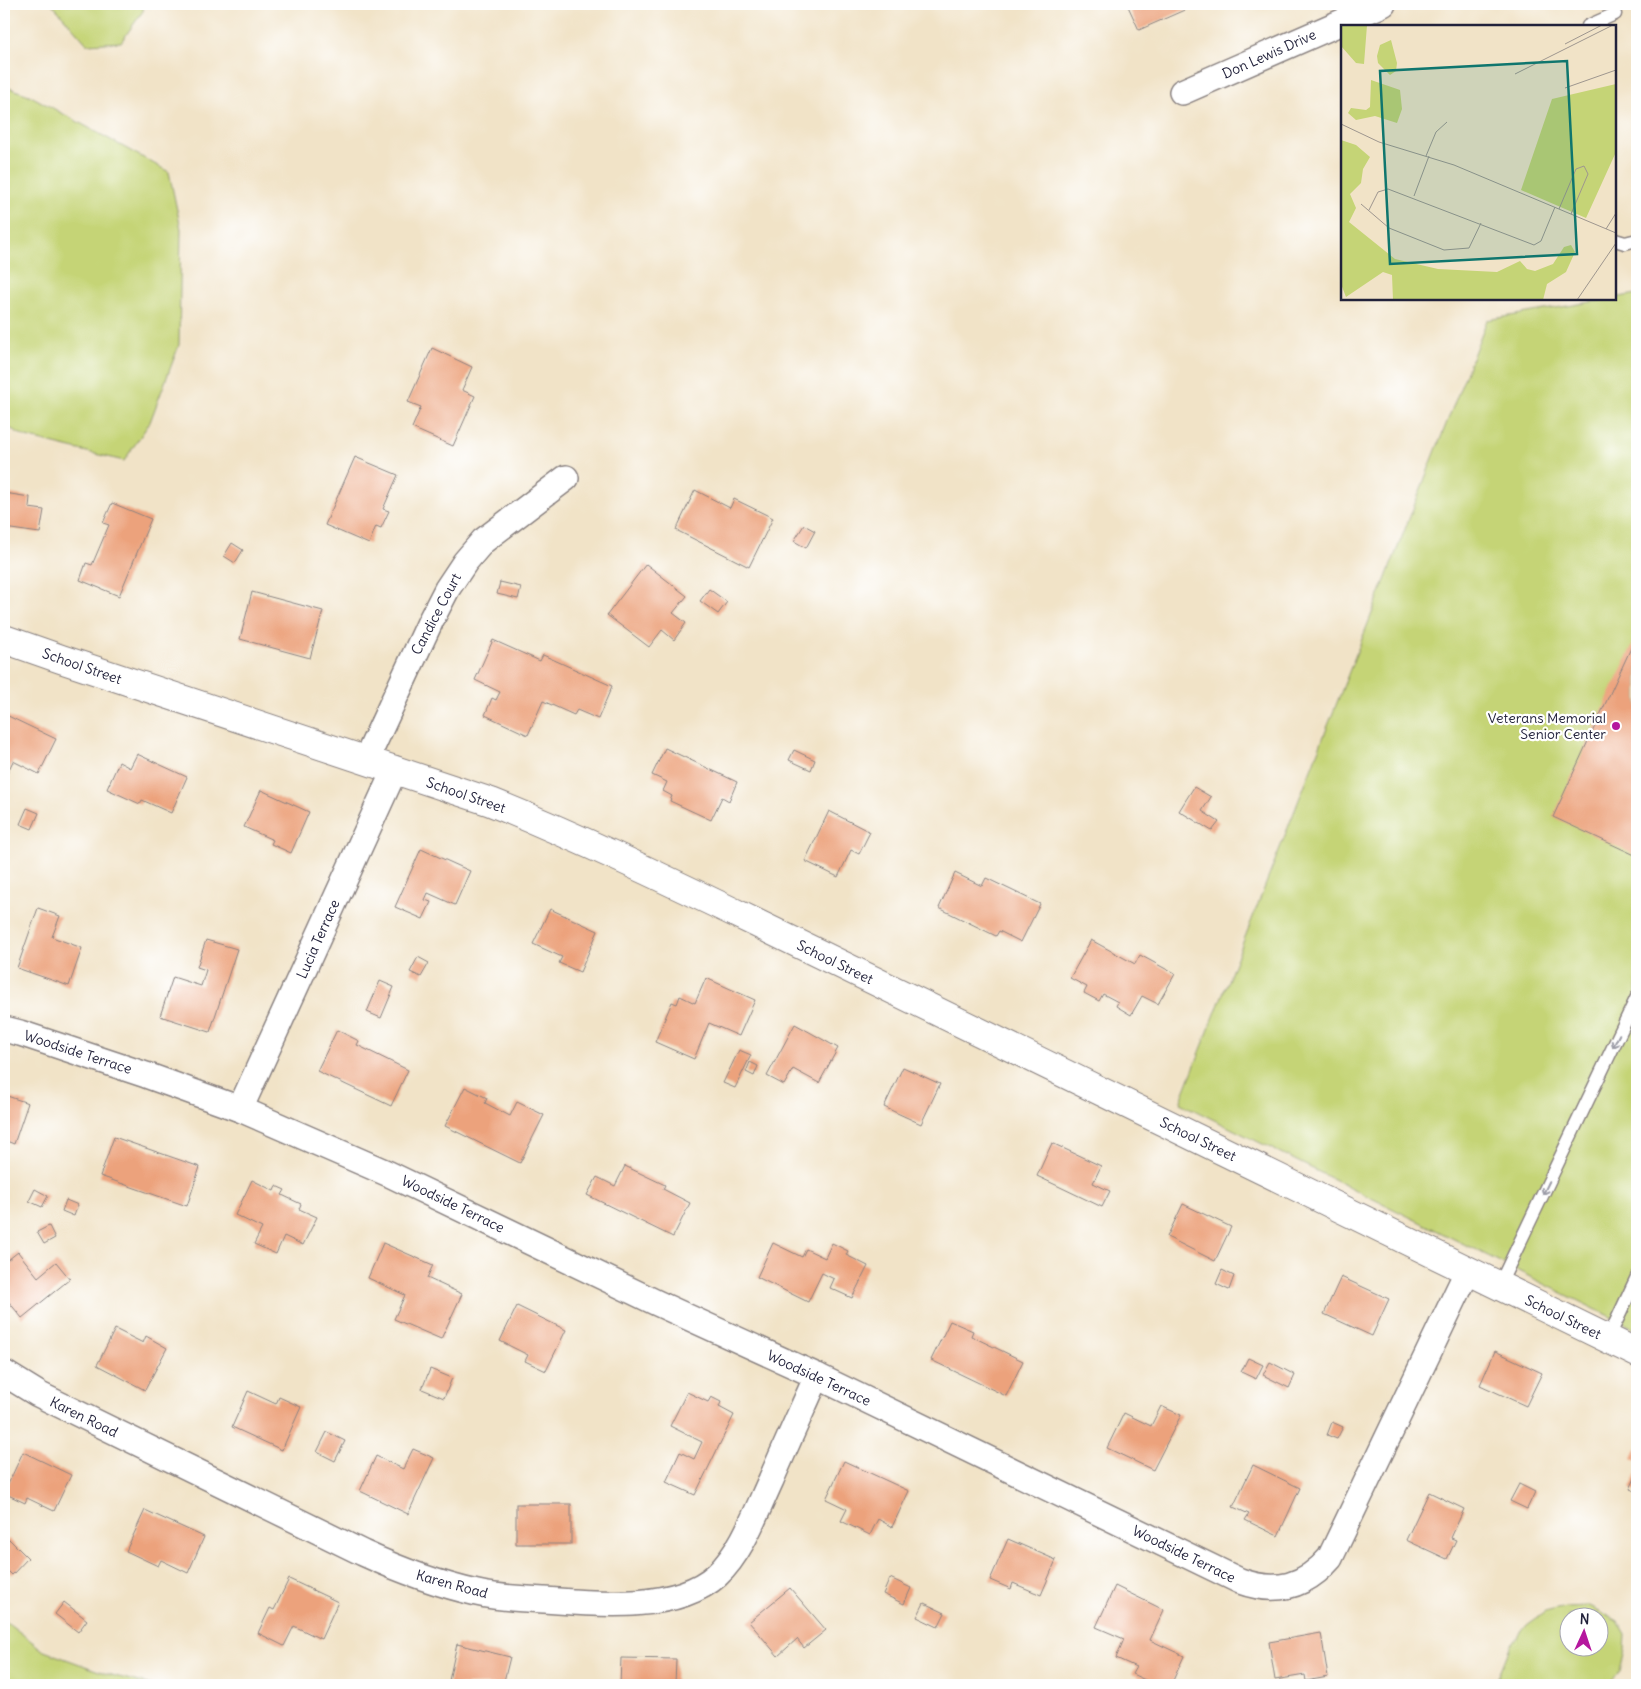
<svg xmlns="http://www.w3.org/2000/svg" width="1641" height="1689" viewBox="0 0 1641 1689" font-family="Delius,sans-serif">
<style>
.green{fill:#c5d476;stroke:#747b58;fill-rule:evenodd}
.building{fill:#eca27c}
.lines{fill:none;stroke-linecap:round;stroke-linejoin:round}
.service-casing{stroke:#8a8281;stroke-width:15}
.minor-casing{stroke:#8a8281;stroke-width:28}
.tertiary-casing{stroke:#8a8281;stroke-width:30}
.service{stroke:#fff;stroke-width:12}
.minor{stroke:#fff;stroke-width:25}
.tertiary{stroke:#fff;stroke-width:28}
.oneway{stroke:#9c9ca7}
.poi-dot{fill:#b5179e;stroke:#fff;stroke-width:2}
.labels{text-anchor:middle;dominant-baseline:central;stroke-width:4.5;stroke-linejoin:round;paint-order:stroke}
.street-label{font-size:14px;fill:#22223b;stroke:#fff}
.poi-label{font-size:14px;fill:#22223b;stroke:#fff;text-anchor:end}
.inset-road{fill:none;stroke:#9e968f;stroke-width:1}
.view{fill:#0f766e;fill-opacity:0.15;stroke:#0f766e;stroke-width:2.5}
.inset-edge{fill:none;stroke:#22223b;stroke-width:2.5}
</style>
<rect width="100%" height="100%" fill="#fff"/>
<filter id="ink" filterUnits="userSpaceOnUse"><feTurbulence type="fractalNoise" baseFrequency=".02" numOctaves="2"/><feDisplacementMap in="SourceGraphic" scale="10" xChannelSelector="R" yChannelSelector="G"/><feConvolveMatrix kernelMatrix="1 2 1 2 8 2 1 2 1" color-interpolation-filters="sRGB"/></filter>
<filter id="wash" filterUnits="userSpaceOnUse"><feTurbulence type="fractalNoise" baseFrequency=".0096" numOctaves="4" result="noise"/><feDisplacementMap in="SourceGraphic" scale="20" xChannelSelector="R" yChannelSelector="G"/><feGaussianBlur stdDeviation="1.12" result="paint"/><feColorMatrix in="noise" values="0 0 0 0 0 0 0 0 0 0 0 0 0 0 0 0 0 1.4 0 .05"/><feComposite in="paint" operator="in"/></filter>
<g filter="url(#wash)">
<rect width="100%" height="100%" fill="#f1e3c7"/>
<g class="green">
<polygon points="52,4 144,4 143,11 121,42 87,44"/>
<polygon points="4,86 29,95 169,172 181,229 179,345 150,422 124,461 26,437 4,425"/>
<polygon points="1637,294 1637,1330 1180,1103 1487,320"/>
<path d="M1589 1606 1618 1621 1626 1635 1625 1650 1620 1672 1608 1685H1495L1511 1645 1527 1625 1545 1612 1565 1607ZM1598 1616V1646H1568V1616Z"/>
<polygon points="4,1620 44,1651 107,1674 151,1685 4,1685"/>
</g>
<g id="blocks">
<g class="building">
<polygon points="1127,4 1198,4 1139,30"/>
<polygon points="432,348 472,367 462,390 475,396 453,446 412,428 421,407 408,402"/>
<polygon points="355,457 398,475 383,509 389,511 381,528 376,526 369,544 325,525"/>
<polygon points="695,490 730,508 734,499 773,518 749,567 676,530"/>
<polygon points="4,493 30,497 29,508 44,510 40,533 4,528"/>
<polygon points="112,503 151,519 119,596 80,580 86,563 92,565 109,525 103,523"/>
<polygon points="804,525 815,531 806,548 794,541"/>
<polygon points="232,543 243,550 235,563 224,556"/>
<polygon points="646,564 687,596 673,613 686,623 674,640 662,630 649,647 607,615"/>
<polygon points="500,582 521,587 518,599 497,594"/>
<polygon points="709,589 727,602 718,614 700,601"/>
<polygon points="252,592 323,611 310,658 240,639"/>
<polygon points="1637,635 1637,856 1553,817"/>
<polygon points="493,640 540,661 543,655 612,686 598,719 577,710 574,715 543,701 528,735 485,715 492,698 496,700 500,692 475,680"/>
<polygon points="6,715 56,739 39,774 13,761 4,780 4,720"/>
<polygon points="665,748 737,782 729,801 722,797 711,820 670,801 672,796 663,791 667,782 652,775"/>
<polygon points="794,750 815,760 811,770 789,760"/>
<polygon points="137,754 187,777 171,813 142,800 140,804 107,789 119,762 130,768"/>
<polygon points="1194,787 1211,797 1202,811 1219,822 1212,831 1179,811"/>
<polygon points="261,790 309,812 291,853 271,844 273,840 244,827"/>
<polygon points="27,808 39,813 32,829 20,824"/>
<polygon points="829,811 870,832 859,854 851,850 838,877 805,861"/>
<polygon points="421,849 470,871 455,905 428,893 425,900 431,902 423,919 395,907"/>
<polygon points="955,873 982,886 986,878 1040,904 1021,942 999,931 996,936 939,908"/>
<polygon points="38,908 60,916 52,937 82,948 69,986 17,968"/>
<polygon points="550,909 598,931 580,972 559,963 562,957 533,944"/>
<polygon points="206,940 237,949 210,1032 160,1016 173,977 201,986 206,970 197,967"/>
<polygon points="1091,940 1135,964 1140,955 1175,974 1158,1004 1142,996 1131,1015 1116,1006 1118,1002 1103,994 1099,1001 1084,993 1087,987 1070,978"/>
<polygon points="418,957 429,963 421,977 410,972"/>
<polygon points="706,978 755,1000 739,1036 709,1023 694,1059 655,1042 672,1002 677,1004 680,996 695,1003"/>
<polygon points="380,981 394,987 381,1018 367,1012"/>
<polygon points="795,1024 838,1048 819,1083 793,1069 784,1085 767,1076"/>
<polygon points="337,1030 359,1041 357,1045 408,1070 391,1106 317,1071"/>
<polygon points="739,1050 751,1055 735,1088 723,1083"/>
<polygon points="750,1062 758,1066 754,1076 746,1072"/>
<polygon points="903,1067 940,1084 921,1124 884,1107"/>
<polygon points="465,1087 487,1098 485,1103 510,1116 517,1102 544,1115 520,1163 445,1126"/>
<polygon points="4,1095 28,1103 14,1144 4,1140"/>
<polygon points="114,1137 200,1167 187,1206 100,1176"/>
<polygon points="1052,1143 1101,1166 1093,1183 1110,1191 1102,1207 1037,1176"/>
<polygon points="625,1166 665,1185 663,1189 690,1203 673,1237 587,1195 597,1177 615,1186"/>
<polygon points="252,1180 274,1191 276,1186 285,1190 282,1195 301,1204 299,1209 317,1217 303,1245 284,1236 276,1254 254,1244 262,1228 235,1215"/>
<polygon points="35,1189 48,1196 42,1207 29,1201"/>
<polygon points="66,1200 78,1205 74,1216 62,1211"/>
<polygon points="1183,1204 1231,1227 1215,1261 1167,1237"/>
<polygon points="49,1226 55,1238 44,1244 37,1232"/>
<polygon points="383,1243 433,1265 427,1278 462,1294 441,1339 394,1319 405,1295 368,1278"/>
<polygon points="773,1243 802,1257 806,1249 825,1258 832,1243 848,1251 846,1255 868,1266 852,1298 830,1288 834,1279 822,1273 808,1302 757,1277"/>
<polygon points="18,1252 38,1277 56,1262 70,1279 22,1318 4,1296 4,1263"/>
<polygon points="1222,1270 1234,1276 1229,1290 1216,1284"/>
<polygon points="1341,1277 1389,1299 1372,1336 1324,1314"/>
<polygon points="517,1306 566,1330 546,1371 525,1361 528,1355 500,1341"/>
<polygon points="950,1321 973,1331 971,1336 1023,1361 1006,1396 931,1360"/>
<polygon points="115,1329 143,1343 146,1336 167,1348 145,1390 97,1365"/>
<polygon points="1495,1351 1542,1373 1526,1406 1480,1385"/>
<polygon points="1248,1358 1263,1365 1256,1379 1241,1372"/>
<polygon points="1270,1362 1295,1375 1289,1388 1263,1375"/>
<polygon points="430,1369 452,1378 444,1398 422,1389"/>
<polygon points="248,1391 276,1404 279,1397 301,1407 282,1450 232,1427"/>
<polygon points="687,1392 708,1402 711,1397 721,1402 719,1407 734,1415 695,1495 666,1482 680,1452 694,1459 702,1442 670,1426"/>
<polygon points="1161,1406 1181,1415 1153,1470 1107,1448 1124,1413 1151,1426"/>
<polygon points="1332,1422 1343,1427 1337,1439 1327,1435"/>
<polygon points="327,1432 345,1441 335,1461 317,1452"/>
<polygon points="1637,1447 1637,1461 1632,1458"/>
<polygon points="413,1449 434,1458 408,1514 360,1491 376,1456 403,1469"/>
<polygon points="23,1452 71,1475 54,1511 27,1498 25,1503 4,1493"/>
<polygon points="844,1461 909,1491 892,1527 878,1519 870,1535 841,1521 847,1509 826,1499"/>
<polygon points="1253,1465 1300,1488 1278,1536 1245,1520 1249,1514 1233,1507"/>
<polygon points="1637,1474 1637,1492 1630,1489"/>
<polygon points="1519,1484 1535,1492 1527,1509 1510,1501"/>
<polygon points="1429,1492 1464,1509 1451,1538 1456,1540 1447,1559 1406,1540"/>
<rect x="516" y="1504" width="55" height="40"/>
<polygon points="145,1510 204,1537 188,1573 161,1560 158,1566 126,1551"/>
<polygon points="9,1539 28,1558 12,1575 4,1567 4,1544"/>
<polygon points="1008,1539 1056,1560 1041,1595 1013,1583 1011,1589 990,1580"/>
<polygon points="890,1578 911,1588 904,1604 883,1594"/>
<polygon points="289,1579 338,1602 321,1639 294,1626 284,1646 258,1633 270,1608 274,1610"/>
<polygon points="1115,1586 1164,1610 1150,1640 1184,1656 1171,1685 1156,1685 1132,1674 1136,1667 1116,1658 1124,1639 1096,1627"/>
<polygon points="790,1588 826,1630 804,1648 797,1639 778,1656 749,1622"/>
<polygon points="64,1602 87,1620 78,1632 55,1614"/>
<polygon points="924,1603 945,1613 938,1627 917,1617"/>
<polygon points="1321,1633 1328,1677 1306,1681 1305,1675 1275,1680 1269,1642"/>
<polygon points="457,1644 510,1657 503,1685 448,1685"/>
<polygon points="621,1658 676,1659 675,1685 620,1685"/>
</g>
</g>
</g>
<g filter="url(#ink)">
<use href="#blocks" fill-opacity="0" stroke="#8a8281" stroke-width="1"/>
<g class="lines">
<g class="service-casing">
<g id="service">
<polyline points="1588,26 1615,14"/>
<polyline points="1615,240 1625,243 1637,240"/>
<polyline points="1499,1286 1637,997"/>
<polyline points="1608,1339 1637,1277"/>
</g>
</g>
<g class="minor-casing">
<g id="minor">
<polyline points="1182,92 1383,4"/>
<polyline points="366,760 431,620 447,589 465,562 483,541 566,478"/>
<path d="M4 1029 20 1033 146 1075 240 1109 389 1174 657 1303 817 1376 1240 1581C1276 1594 1305 1587 1330 1558L1468 1270"/>
<polyline points="240,1109 395,769"/>
<path d="M4 1373 38 1394 363 1553C400 1570 437 1584 477 1593 499 1598 523 1599 545 1600 596 1604 676 1612 717 1575 742 1552 757 1510 771 1480 786 1445 802 1410 817 1376"/>
</g>
</g>
<g class="tertiary-casing">
<path id="tertiary" d="M4 639 61 659 491 802C580 838 665 879 752 921L1637 1353"/>
</g>
<use href="#service" class="service"/>
<use href="#minor" class="minor"/>
<use href="#tertiary" class="tertiary"/>
</g>
<defs><path id="oneway-shaft" d="M-6 0H5M1.5-3L5.5 0L1.5 3" fill="none" stroke-width="1.6" stroke-linecap="round" stroke-linejoin="round" transform="scale(1.25)"/></defs>
<g class="oneway">
<use href="#oneway-shaft" transform="translate(1616 1041) rotate(116)"/>
<use href="#oneway-shaft" transform="translate(1546 1188) rotate(116)"/>
</g>
</g>
<circle class="poi-dot" cx="1616" cy="726" r="5"/>
<g class="labels">
<g class="street-label">
<text transform="translate(1269 54) rotate(-24)">Don Lewis Drive</text>
<text transform="translate(436 614) rotate(-62)">Candice Court</text>
<text transform="translate(82 666) rotate(19)">School Street</text>
<text transform="translate(466 795) rotate(19)">School Street</text>
<text transform="translate(318 939) rotate(-66)">Lucia Terrace</text>
<text transform="translate(835 962) rotate(26)">School Street</text>
<text transform="translate(78 1052) rotate(18)">Woodside Terrace</text>
<text transform="translate(1198 1139) rotate(26)">School Street</text>
<text transform="translate(453 1204) rotate(26)">Woodside Terrace</text>
<text transform="translate(1563 1317) rotate(26)">School Street</text>
<text transform="translate(819 1378) rotate(25)">Woodside Terrace</text>
<text transform="translate(84 1417) rotate(26)">Karen Road</text>
<text transform="translate(1184 1554) rotate(26)">Woodside Terrace</text>
<text transform="translate(452 1584) rotate(15)">Karen Road</text>
</g>
<g class="poi-label">
<text x="1606" y="718">Veterans Memorial<tspan x="1606" dy="16">Senior Center</tspan></text>
</g>
</g>
<g transform="translate(1341 25)">
<rect width="275" height="275" fill="#f1e3c7"/>
<path d="M0 0H26L23 39 15 38 0 21ZM50 15 56 38 55 46 49 50 37 38 36 31 39 20ZM30 55 59 65 61 84 56 98 34 91 15 95 7 88 10 83 25 85 29 82ZM275 59V127L245 193 180 165 211 74ZM0 115 15 120 29 132 22 144 20 158 9 169 15 183 8 197 54 234 97 244 156 247 179 236 186 244 194 246 212 239 223 222 230 220 234 227 225 247 206 259 202 275H52L51 250 42 247 5 272 0 259Z" fill="#c5d476"/>
<path class="inset-road" d="M224 19 261 0M174 49 272 0M224 63 275 45M0 99 38 117 113 140 275 208M85 131 95 107 106 97M73 171 88 131M20 179 48 203 103 225 128 223 140 198M218 184 235 144 243 141 247 149 230 189M28 185 37 167 47 164 193 220 200 216 214 182M265 204 275 188M236 275 275 218"/>
<path class="view" d="M226 36 236 229 49 239 39 46Z"/>
<rect width="275" height="275" class="inset-edge"/>
</g>
<rect width="1641" height="1689" fill="none" stroke="#fff" stroke-width="20"/>
<g transform="translate(1584 1632) rotate(3)"><circle r="24" fill="#ffffff" stroke="#a7a7b1"/>
<path d="M0-4L9 19L0 12L-9 19Z" fill="#b5179e"/>
<text y="-8" font-size="14" font-weight="bold" text-anchor="middle" fill="#22223b">N</text>
</g>
</svg>
